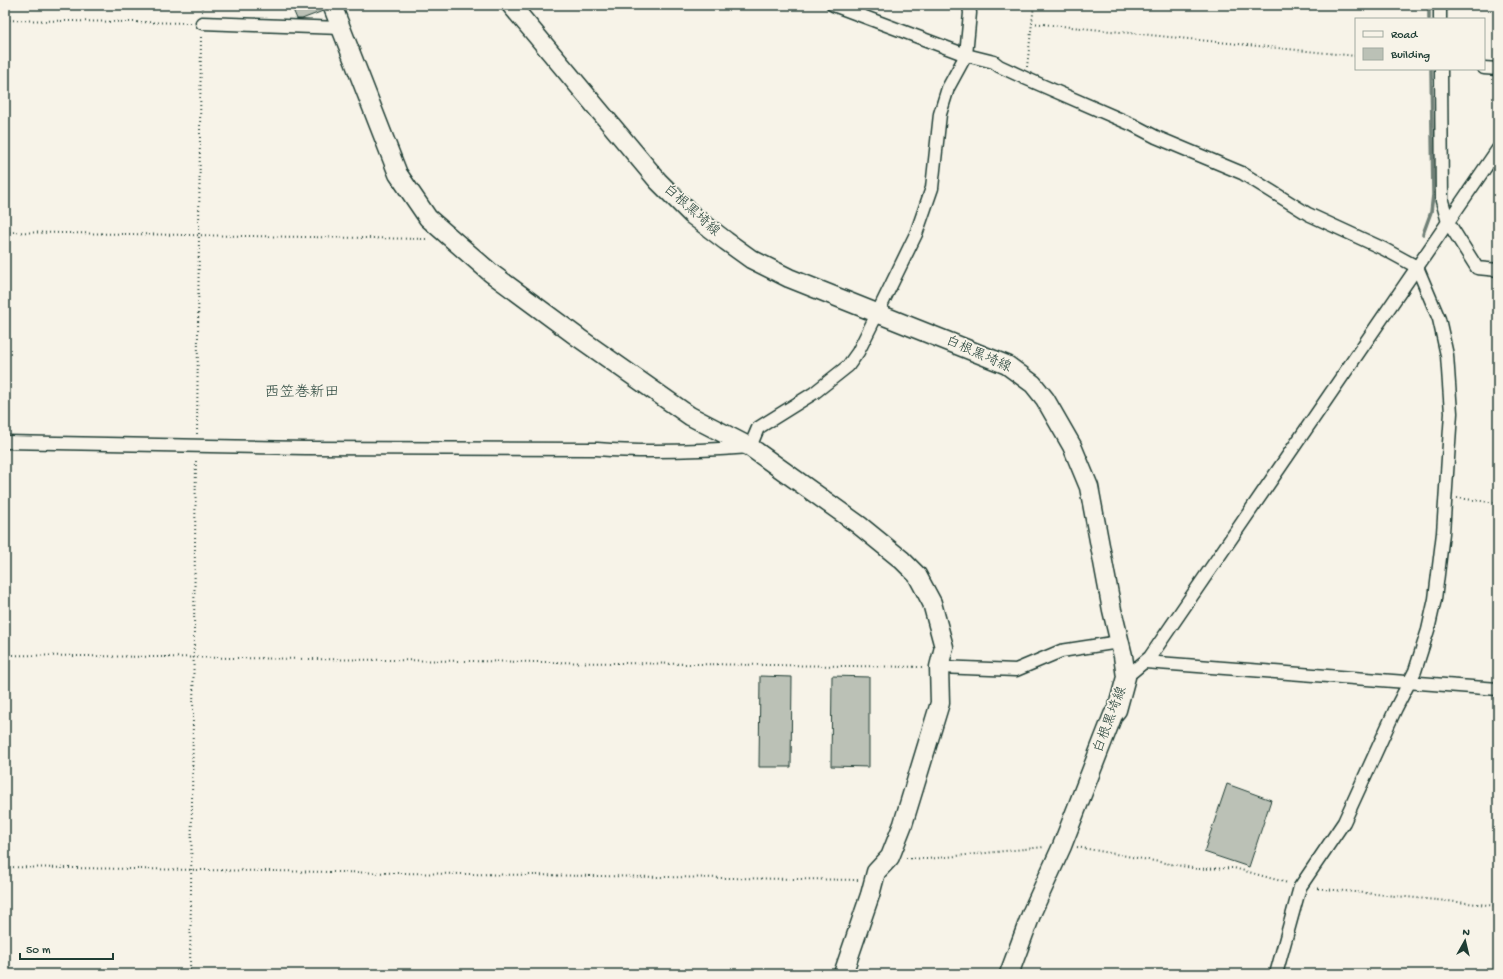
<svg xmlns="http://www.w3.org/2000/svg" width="1503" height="979" viewBox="0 0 1503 979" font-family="'Gochi Hand','Klee One',sans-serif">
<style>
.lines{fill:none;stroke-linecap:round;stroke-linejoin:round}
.stream{stroke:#6f8077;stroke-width:3.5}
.building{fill:#bbc1b6;stroke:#1f3d34}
.street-casing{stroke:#1f3d34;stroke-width:15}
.secondary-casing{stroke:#1f3d34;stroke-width:21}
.path{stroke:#1f3d34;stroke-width:2;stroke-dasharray:1 3;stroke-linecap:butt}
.street{stroke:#f7f3e8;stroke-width:12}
.secondary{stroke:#f7f3e8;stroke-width:18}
.labels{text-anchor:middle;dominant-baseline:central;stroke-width:3.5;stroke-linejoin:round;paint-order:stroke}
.street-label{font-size:14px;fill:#1f3d34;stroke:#f7f3e8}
.neighbourhood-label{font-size:15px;fill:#1f3d34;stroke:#f7f3e8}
</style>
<rect width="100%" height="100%" fill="#f7f3e8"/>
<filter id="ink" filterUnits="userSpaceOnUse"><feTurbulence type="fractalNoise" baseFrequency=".025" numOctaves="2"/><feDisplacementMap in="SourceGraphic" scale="8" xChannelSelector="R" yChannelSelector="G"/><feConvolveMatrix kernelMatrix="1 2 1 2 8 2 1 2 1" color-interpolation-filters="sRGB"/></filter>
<g filter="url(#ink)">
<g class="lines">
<g class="stream">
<polyline points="1429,5 1429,19"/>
<polyline points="1423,234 1431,212 1433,195 1431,69"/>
</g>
</g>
<g class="building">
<polygon points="291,5 322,5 323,11 302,19 297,19"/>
<polygon points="760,676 792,677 791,767 759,767"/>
<polygon points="832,676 869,677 869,767 831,766"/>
<polygon points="1227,784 1271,800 1249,867 1204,852"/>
</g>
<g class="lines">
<g class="street-casing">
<g id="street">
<polyline points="833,5 966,55 994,62 999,66 1025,78 1133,125 1156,137 1242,173 1308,214 1384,249 1417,267 1439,319 1447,355 1451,413 1443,533 1435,599 1428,630 1415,671 1396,708 1344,822 1300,887 1276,974"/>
<polyline points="1440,5 1440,19"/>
<polyline points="202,23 341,28"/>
<polyline points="1484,68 1498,69"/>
<polyline points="1441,69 1442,201 1448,222 1477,268 1498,270"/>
<path d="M5 442 305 448 597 449C648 453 699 451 750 447L758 428 814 393 848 366 858 352 877 314 916 234 932 188 940 114 948 88 966 55 970 13 969 5"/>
<polyline points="1145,662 1498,689"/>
<polyline points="939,667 1016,670 1061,651 1119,642"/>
<polyline points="1126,677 1150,657 1498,149"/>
</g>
</g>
<g class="secondary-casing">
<g id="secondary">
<polyline points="332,5 398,174 428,218 491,273 579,338 690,416 750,447 859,525 902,560 917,575 932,603 944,647 939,667 940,703 903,824 890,857 876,872 870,895 843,974"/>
<polyline points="511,5 658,181 692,215 726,241 751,259 789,278 1007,365 1033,384 1045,399 1072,446 1089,487 1112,610 1123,656 1126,677 1117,710 1113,715 1062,846 1032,912 1009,974"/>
</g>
</g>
<g class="path">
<polyline points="202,12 202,5"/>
<polyline points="5,20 191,23"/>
<polyline points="1032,23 1356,56"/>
<polyline points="1027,67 1034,5"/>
<polyline points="5,232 428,239"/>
<polyline points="197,434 201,34"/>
<polyline points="1457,498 1498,503"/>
<polyline points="5,655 924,667"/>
<polyline points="1077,847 1198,869 1234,868 1288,883"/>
<polyline points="906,858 927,859 1044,847"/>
<polyline points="5,867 860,880"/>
<polyline points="1314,888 1498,906"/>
<polyline points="190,974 196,458"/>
</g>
<use href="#street" class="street"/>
<use href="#secondary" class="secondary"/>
</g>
</g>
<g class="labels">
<g class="street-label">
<text transform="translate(691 211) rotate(42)">白根黒埼線</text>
<text transform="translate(978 355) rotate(24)">白根黒埼線</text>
<text transform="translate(1111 720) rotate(-69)">白根黒埼線</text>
</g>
<g class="neighbourhood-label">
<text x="302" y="393">西笠巻新田</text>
</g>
</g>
<rect width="1503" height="979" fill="none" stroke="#f7f3e8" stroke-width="20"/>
<rect x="10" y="10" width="1483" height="959" fill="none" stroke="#1f3d34" stroke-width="1.5" filter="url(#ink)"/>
<rect x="1355" y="18" width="130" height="52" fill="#f7f3e8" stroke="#a1aaa0"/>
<rect x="1363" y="31" width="20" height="6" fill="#f7f3e8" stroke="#a1aaa0"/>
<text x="1391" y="38" font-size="12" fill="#1f3d34">Road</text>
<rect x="1363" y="48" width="20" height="12" fill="#bbc1b6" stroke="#a1aaa0"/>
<text x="1391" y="58" font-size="12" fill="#1f3d34">Building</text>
<g transform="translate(1465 941) rotate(8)" stroke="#f7f3e8" stroke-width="3" paint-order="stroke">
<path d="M0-3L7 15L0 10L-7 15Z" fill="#1f3d34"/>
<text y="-6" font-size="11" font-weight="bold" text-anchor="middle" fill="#1f3d34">N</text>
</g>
<path d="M20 953v6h93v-6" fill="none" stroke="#1f3d34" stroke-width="2"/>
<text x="26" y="953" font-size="12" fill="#1f3d34" stroke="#f7f3e8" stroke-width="3" paint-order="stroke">50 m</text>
</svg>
